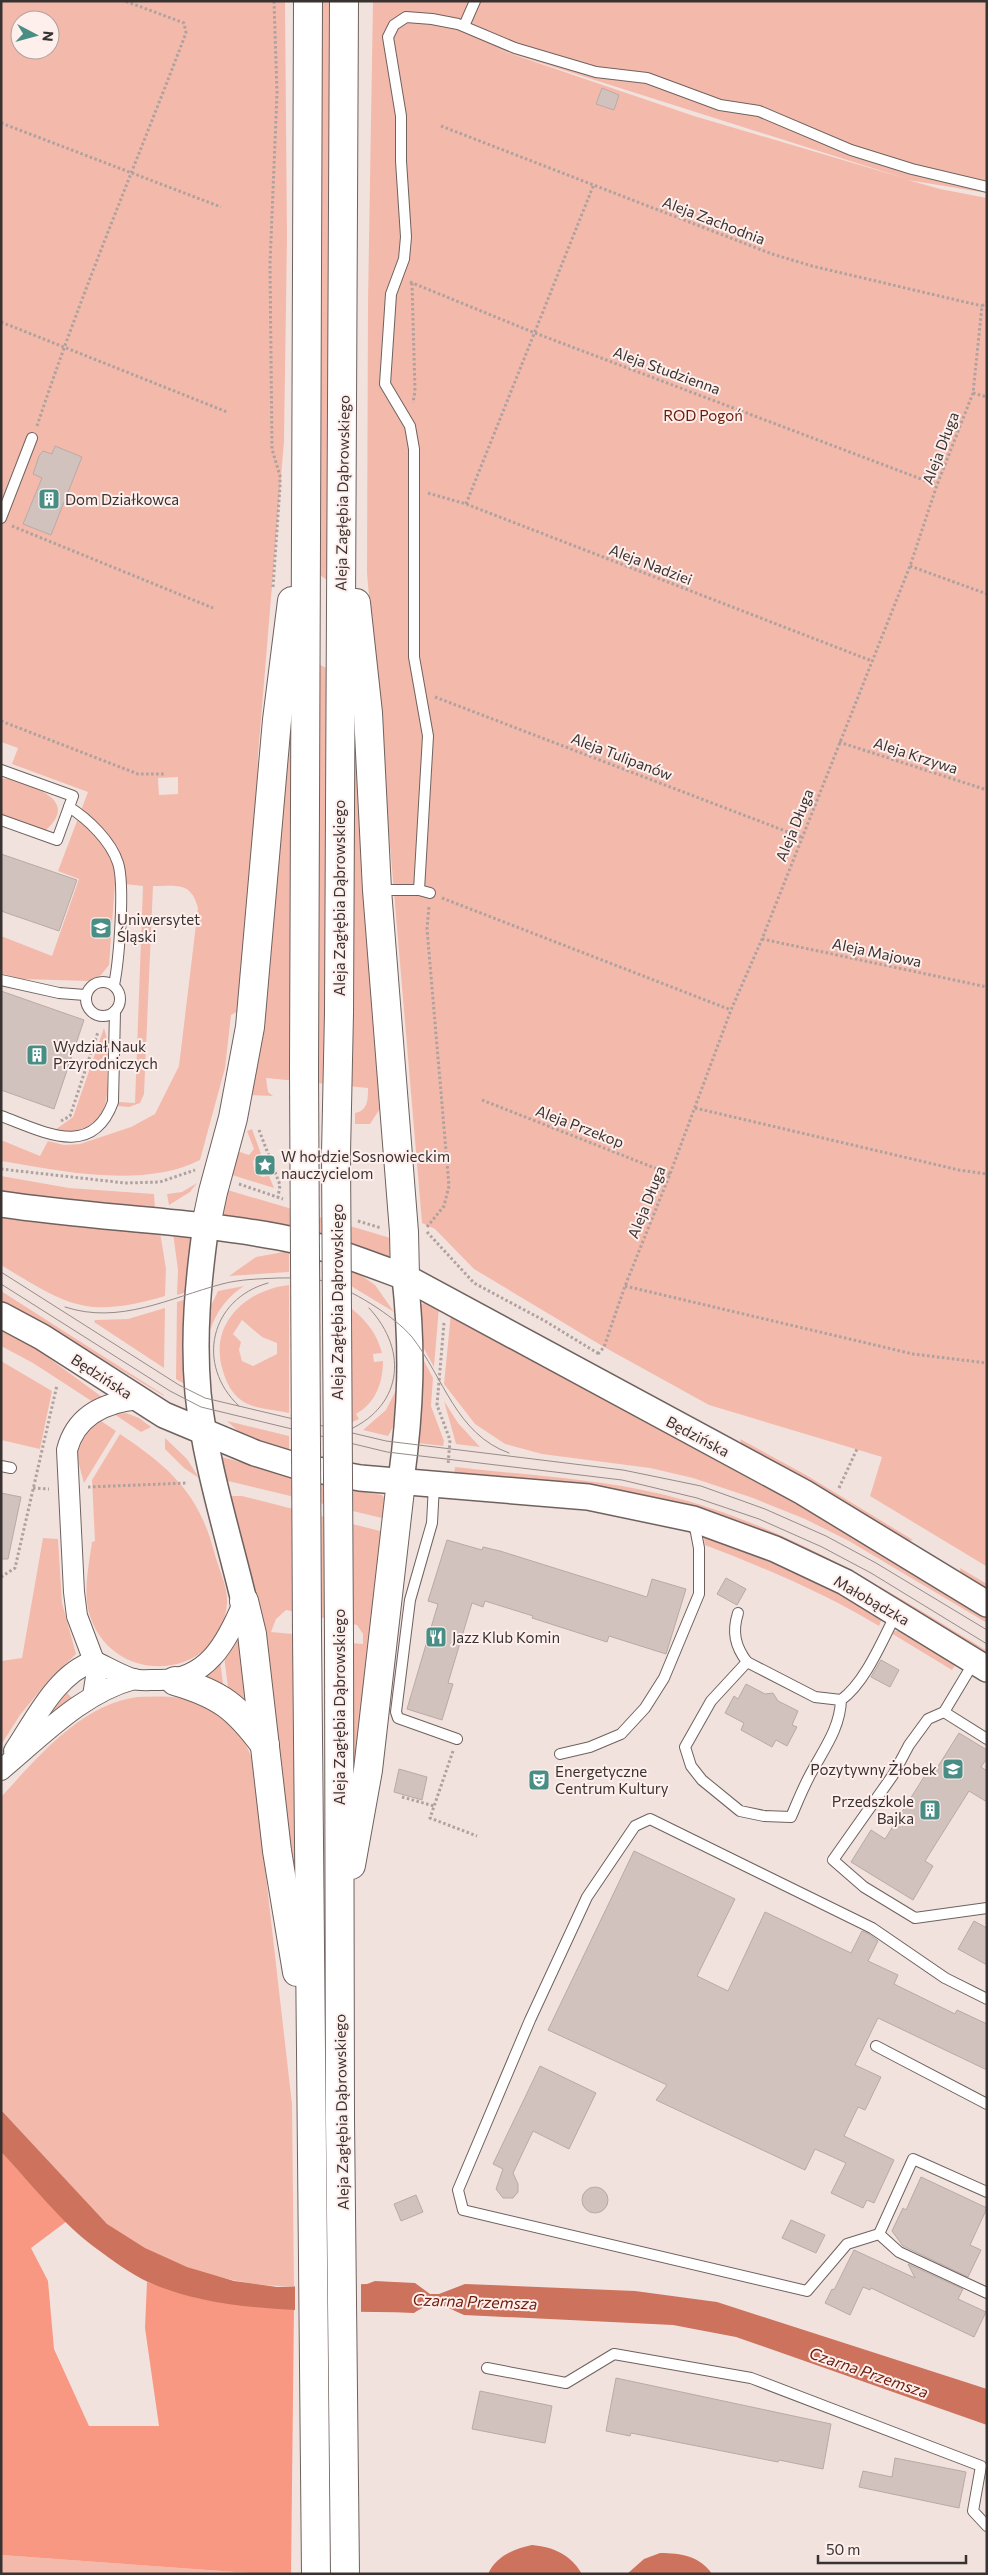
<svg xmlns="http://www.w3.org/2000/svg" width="988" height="2575" viewBox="0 0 988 2575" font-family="Commissioner,sans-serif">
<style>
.green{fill:#f3baac;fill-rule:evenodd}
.forest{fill:#f89883}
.water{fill:#cd725d}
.pier{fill:#f2e2de}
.building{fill:#d1c2be;stroke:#b9aaa6}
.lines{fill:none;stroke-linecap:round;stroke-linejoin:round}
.service-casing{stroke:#6f625e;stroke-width:12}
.minor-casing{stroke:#6f625e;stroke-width:22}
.tertiary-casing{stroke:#6f625e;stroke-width:28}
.primary-casing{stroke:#6f625e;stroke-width:30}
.path{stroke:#aea19e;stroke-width:3;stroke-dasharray:2.5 2.5;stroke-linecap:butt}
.service{stroke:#fff;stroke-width:10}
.minor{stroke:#fff;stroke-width:20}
.tertiary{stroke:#fff;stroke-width:25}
.primary{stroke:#fff;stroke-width:28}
.tram{stroke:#968b88;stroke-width:1}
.primary-bridge-casing{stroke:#6f625e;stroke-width:30;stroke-linecap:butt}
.primary-bridge{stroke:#fff;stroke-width:28}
.labels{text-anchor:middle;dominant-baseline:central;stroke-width:4;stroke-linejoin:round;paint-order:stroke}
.street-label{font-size:15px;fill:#383230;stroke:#ffefec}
.park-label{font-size:15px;fill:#6c1907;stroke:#ffefec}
.poi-label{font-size:15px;fill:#383230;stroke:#ffefec;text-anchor:start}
.water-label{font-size:16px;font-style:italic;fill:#6d1a08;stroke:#ffefec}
</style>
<rect width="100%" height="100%" fill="#f2e2de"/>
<g class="green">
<path d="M1 1H285L287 238 284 441 258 755 255 861 242 1009 231 1015 225 1068 200 1160C143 1189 61 1171 1 1161V1140L40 1156 48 1141 64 1145 80 1144 131 1127 155 1114 179 1066 198 908C191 881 177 886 153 886L144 1094 140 1103 129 1107 118 1106 119 1102 135 1103 143 886 115 883 109 965 101 975 89 981 20 979 1 973V936L52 956 79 879 58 871 88 792 12 764 18 748 1 742ZM20 20H50V50H20ZM178 777V794L159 795 158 778Z"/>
<polygon points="320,1 332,1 328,581 316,572"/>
<path d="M373 1H987V193L908 180 940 189 987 198 986 1566 870 1496 882 1457 709 1405 604 1347 474 1269 435 1229 422 1223 367 573 368 302ZM497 49 907 179 694 116Z"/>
<path d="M318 664 329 669 353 688 385 1101 370 1124H355V1113C368 1111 368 1099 368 1088L266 1078 268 1092 273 1096 249 1095 282 729Z"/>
<path d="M8 778C31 786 81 799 46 830L1 815V779Z"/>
<path d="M104 1028C109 1043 108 1057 107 1074 107 1082 108 1092 106 1101 101 1125 77 1136 55 1130L73 1117Z"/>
<polygon points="252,1129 261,1154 253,1161 254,1170 262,1177 269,1176 274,1188 229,1174 234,1150 249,1155 254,1149 247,1131"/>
<polygon points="1,1176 69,1188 154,1194 155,1209 69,1203 1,1191"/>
<polygon points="197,1183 190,1192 169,1205 167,1194 182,1192"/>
<polygon points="224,1189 394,1239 393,1254 388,1257 226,1217 220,1214"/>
<path d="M1 1215 160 1232 166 1269 165 1296C86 1319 69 1306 1 1265Z"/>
<polygon points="173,1233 191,1235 193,1239 187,1292 177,1295 178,1270"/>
<polygon points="289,1251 289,1272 229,1276 256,1257"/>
<polygon points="351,1268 375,1285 394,1312 351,1286"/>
<path d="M289 1285V1413C275 1410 252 1409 241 1400 232 1394 226 1382 223 1371 208 1325 245 1290 289 1285ZM242 1320 262 1337 277 1343V1354L253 1366 242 1361 239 1350 241 1342 233 1334Z"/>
<path d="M244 1286C227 1297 216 1312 210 1331L206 1333 210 1308 218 1291Z"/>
<polygon points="1,1291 164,1395 164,1396 52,1329 1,1305"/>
<polygon points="186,1299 186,1385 176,1379 177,1302"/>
<polygon points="425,1302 439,1307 434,1367 422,1345 420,1306"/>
<polygon points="165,1308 164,1368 94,1322 95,1320 128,1319"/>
<path d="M351 1308C367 1321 377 1334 382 1353L373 1354 374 1362 383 1361C383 1382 376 1403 356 1414L359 1419 352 1422Z"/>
<polygon points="451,1313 771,1488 987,1619 987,1623 849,1541 805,1519 753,1498 693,1478 650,1468 542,1454 505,1444 475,1424 444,1384"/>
<polygon points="1,1330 31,1345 102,1397 93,1402 33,1363 1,1346"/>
<polygon points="423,1359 433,1378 431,1406 444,1441 443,1446 418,1443"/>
<polygon points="1,1361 52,1391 40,1449 1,1440"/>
<polygon points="397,1388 397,1420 388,1436 363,1430 386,1410"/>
<polygon points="444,1401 458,1423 480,1447 456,1444"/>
<polygon points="126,1413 139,1418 151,1427 141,1432 114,1414"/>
<path d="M98 1419 116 1431 84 1483C75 1448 71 1446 98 1419Z"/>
<polygon points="227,1421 289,1436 289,1453 241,1434"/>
<path d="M120 1434C171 1468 200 1495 215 1555 219 1569 228 1588 227 1603 221 1682 111 1689 89 1613 83 1591 89 1564 92 1542L95 1541 92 1480Z"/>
<polygon points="165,1438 187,1459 199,1478 184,1468 165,1449"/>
<polygon points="740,1439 806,1475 913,1540 903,1542 743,1449"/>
<polygon points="222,1457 318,1484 382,1495 387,1501 386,1519 224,1480 220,1462"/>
<path d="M455 1467C523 1475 594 1478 661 1494 782 1523 882 1587 987 1651V1656L679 1504 600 1488 454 1475Z"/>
<polygon points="229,1496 242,1496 384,1532 351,1807 352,1643 363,1644 363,1634 357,1625 286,1610 276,1619 271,1632 293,1634 296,1894"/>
<path d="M703 1533C766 1557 825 1585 882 1619L879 1626C824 1593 765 1568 705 1545Z"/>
<polygon points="43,1538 58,1539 62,1603 76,1654 47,1682 20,1715 1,1745 1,1661 22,1658"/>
<polygon points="960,1568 987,1584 987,1594 961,1578"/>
<polygon points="239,1631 252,1717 229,1695 224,1656"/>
<polygon points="895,1631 903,1631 956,1664 952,1670 891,1633"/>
<polygon points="220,1660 224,1692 199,1676"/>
<polygon points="65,1691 75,1701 30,1737"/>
<path d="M138 1697C154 1697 173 1695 189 1700 220 1708 245 1732 253 1763L292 2104 294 2286C233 2288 156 2262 108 2225 96 2215 85 2200 74 2189 50 2163 26 2137 1 2110V1797C38 1757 81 1704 138 1697Z"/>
<polygon points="1,2555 263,2574 1,2574"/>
</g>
<polygon class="forest" points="1,2152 67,2221 31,2248 48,2281 54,2349 89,2426 159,2426 145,2328 147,2282 197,2298 260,2307 294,2308 291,2574 263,2574 1,2555"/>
<g class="water">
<path d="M1 2110 107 2224 145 2248 187 2267 234 2281 277 2287 367 2284 375 2281 415 2283 430 2294H439L465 2284 635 2291 717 2302 987 2389V2425L736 2337 673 2325 464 2315C440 2305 437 2298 414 2313 332 2310 223 2316 148 2282 131 2274 112 2260 97 2249 61 2223 32 2184 1 2152Z"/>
<path d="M532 2545C553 2547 570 2554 582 2574H488C496 2556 514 2549 532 2545Z"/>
<path d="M660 2553C681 2553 700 2556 712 2574H627L644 2559Z"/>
</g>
<polygon class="pier" points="361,2282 361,2314 295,2311 295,2284"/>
<g class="building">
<polygon points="602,88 619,95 614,110 596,104"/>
<polygon points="55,446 82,457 51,535 23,524 42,478 33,474 39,456 43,451 52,454"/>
<polygon points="1,854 77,880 59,931 1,911"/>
<polygon points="1,991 84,1020 54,1109 1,1090"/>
<polygon points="1,1493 21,1497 8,1559 1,1559"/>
<polygon points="447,1540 482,1550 483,1547 500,1551 647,1597 652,1579 686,1589 666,1654 609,1636 607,1642 532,1618 533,1616 485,1601 483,1607 472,1603 448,1683 453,1684 442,1720 407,1709 438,1604 428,1601"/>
<polygon points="726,1578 746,1589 737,1605 717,1594"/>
<polygon points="881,1660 899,1670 890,1687 871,1677"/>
<polygon points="746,1684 765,1694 773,1693 778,1701 798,1711 792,1725 797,1727 787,1746 776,1740 772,1747 741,1730 744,1723 725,1713 734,1696 738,1699"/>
<polygon points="959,1733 987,1750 987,1758 981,1767 987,1771 987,1802 969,1791 925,1861 933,1866 913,1900 851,1862 871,1830 885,1839 927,1772 932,1776"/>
<polygon points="399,1769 427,1777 422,1800 394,1792"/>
<polygon points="634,1851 735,1899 697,1976 728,1991 765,1912 851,1953 862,1931 869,1934 878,1941 868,1961 898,1975 894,1984 955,2014 957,2010 987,2024 987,2070 878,2018 855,2065 881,2077 865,2110 858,2107 844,2136 894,2160 874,2203 867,2200 863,2208 831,2193 846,2163 815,2149 805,2170 656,2100 667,2085 548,2030"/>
<polygon points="974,1921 987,1928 987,1965 958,1949"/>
<polygon points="540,2066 596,2093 569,2149 533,2131 513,2173 518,2184 518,2192 513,2198 503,2198 496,2189 503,2169 493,2164"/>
<polygon points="921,2177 987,2208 970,2245 981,2250 968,2277 903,2246 892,2231 903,2208 906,2210"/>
<circle cx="595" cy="2200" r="13"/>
<polygon points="416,2195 423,2212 401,2221 394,2204"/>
<polygon points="791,2220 825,2235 816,2253 782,2238"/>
<polygon points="854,2250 915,2278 908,2264 963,2289 958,2299 986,2312 974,2337 871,2288 870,2290 863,2287 850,2315 825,2303 832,2289 834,2290"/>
<polygon points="616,2378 831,2424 823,2469 779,2460 778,2462 631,2433 630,2436 606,2431"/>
<polygon points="480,2391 552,2406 545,2443 472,2429"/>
<polygon points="895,2458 966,2472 959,2508 859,2487 863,2471 892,2477"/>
</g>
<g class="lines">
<g class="service-casing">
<g id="service">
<polyline points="464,26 475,1"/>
<polyline points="1,518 32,438"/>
<polyline points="1,770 73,796 57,840 1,820"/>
<path d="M69 807C88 819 111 841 118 863 125 885 119 961 114 985"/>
<polyline points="377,890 419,890 428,736 414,657 414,449 410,426 385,384 391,294 404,259 406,237 401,161 401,116 388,37 394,25 406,17 432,19 458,24 515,48 596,72 647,78 720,105 759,111 851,150 912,169 987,187"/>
<polyline points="419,890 430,893"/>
<polyline points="1,980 59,993 85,995"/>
<circle cx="103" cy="999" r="17"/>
<path d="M1 1116C42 1131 92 1160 113 1102L115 1011"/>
<polyline points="1,1466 11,1468"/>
<polyline points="434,1485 432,1523 410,1600 396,1712 398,1718 457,1739"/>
<path d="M738 1613C732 1632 735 1646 747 1662"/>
<polyline points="974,1662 944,1712 928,1719 909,1745 893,1775 833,1860 864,1887 915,1918 987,1908"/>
<path d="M841 1700C840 1729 823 1750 810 1775 803 1788 797 1803 791 1817L764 1816 740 1811 702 1780 691 1766 685 1747 711 1701 747 1662 815 1697 841 1700C865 1683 882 1641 896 1614"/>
<polyline points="944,1712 987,1739"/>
<polyline points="560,1754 590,1747 621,1734 645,1708 664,1678 699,1594 699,1548 694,1522"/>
<polyline points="987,1999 945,1978 872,1928 650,1819 635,1826 587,1897 530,2020 458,2190 463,2210 807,2291 847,2244 879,2234 899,2252 987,2293"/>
<polyline points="876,2046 987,2104"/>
<polyline points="879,2234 913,2159 987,2192"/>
<polyline points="487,2368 566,2383 614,2354 751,2378 981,2466 973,2511 987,2526"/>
</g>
</g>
<g class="minor-casing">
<g id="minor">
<path d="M94 1661C107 1667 120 1675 133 1679 140 1681 149 1680 156 1680 207 1682 227 1642 244 1601"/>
<path d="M93 1696 96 1677 94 1661 77 1616 74 1592 67 1450C76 1415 105 1402 139 1399"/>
<path d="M14 1751C35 1720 56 1674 94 1661"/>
<path d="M1 1770C42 1736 82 1693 134 1679"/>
</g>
</g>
<g class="tertiary-casing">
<g id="tertiary">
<path d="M1 1204C94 1218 187 1220 279 1237 322 1245 364 1262 405 1277L803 1492 987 1604"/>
<path d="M206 1225C198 1282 193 1336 198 1393 205 1462 228 1534 244 1601"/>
<polyline points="1,1315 42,1337 164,1415 255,1453 297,1466 360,1478 588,1497 693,1519 775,1549 845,1582 987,1669"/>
<path d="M401 1481C411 1408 413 1350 405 1277"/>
</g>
</g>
<g class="primary-casing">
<g id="primary">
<polyline points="356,603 368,713 377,890 404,1232 405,1277"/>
<polyline points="339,1013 344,1"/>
<polyline points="304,1072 308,1"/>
<polyline points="206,1225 213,1192 233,1118 250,1027 277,720 292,601"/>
<polyline points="244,1601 252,1634 277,1851 297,1972"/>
<polyline points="307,1633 316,2574"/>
<polyline points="339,1638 340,2120 345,2574"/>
<path d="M175 1681C220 1694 237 1707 265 1745"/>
<polyline points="351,1865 368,1770 401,1481"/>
</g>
</g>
<g class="path">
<polyline points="1,123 221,207"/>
<polyline points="441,126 772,254 812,266 982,306"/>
<polyline points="410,282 535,333 937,485"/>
<polyline points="412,283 415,391 413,403"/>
<polyline points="982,306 987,302"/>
<polyline points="1,322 227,412"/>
<polyline points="973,393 987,397"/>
<path d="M37 426C81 293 136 164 186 33L184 23 125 1"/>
<polyline points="428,493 466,504 872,661"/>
<polyline points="466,504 594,184"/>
<polyline points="12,526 213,608"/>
<polyline points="910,566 987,594"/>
<polyline points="273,587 280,487 280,476 272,449 270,264 277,93 274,1"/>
<polyline points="435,697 801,837"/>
<polyline points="1,721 138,774 165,774"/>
<polyline points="839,742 987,790"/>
<polyline points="442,898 731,1010"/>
<polyline points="762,939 987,987"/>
<polyline points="482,1100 670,1174"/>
<polyline points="695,1108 959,1170 987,1174"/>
<polyline points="61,1121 70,1116 98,1032"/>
<polyline points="259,1130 280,1185 278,1197"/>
<polyline points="1,1169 125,1183 160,1182 195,1170"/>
<polyline points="239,1184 283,1199"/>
<polyline points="358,1221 381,1228"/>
<polyline points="427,1227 444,1206 449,1186 427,929 429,906"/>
<polyline points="427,1232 474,1283 545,1321 599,1354"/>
<polyline points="625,1286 913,1354 987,1363"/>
<polyline points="444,1323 437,1405 450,1440 448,1465"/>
<polyline points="598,1354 604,1347 625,1286 670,1174 731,1010 762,939 910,566 937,485 973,393 982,306"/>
<polyline points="88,1487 188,1483"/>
<polyline points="33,1488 49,1489"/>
<polyline points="839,1488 857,1449"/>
<polyline points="1,1577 15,1568 57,1385"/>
<polyline points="453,1751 430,1818 477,1836"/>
<polyline points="402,1797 434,1806"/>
</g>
<use href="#service" class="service"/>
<use href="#minor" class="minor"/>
<use href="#tertiary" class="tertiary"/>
<use href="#primary" class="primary"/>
<g class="tram">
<polyline points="1,1272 179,1385 205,1398 386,1441 623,1470 701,1486 765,1509 826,1536 876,1563 987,1630"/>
<polyline points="1,1284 170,1391 201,1407 387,1452 622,1480 697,1498 759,1519 822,1547 871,1573 987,1644"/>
<path d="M65 1307C120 1325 169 1298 222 1284 241 1279 259 1279 278 1278 293 1278 309 1277 323 1281 351 1289 393 1315 412 1337 444 1378 456 1434 509 1453"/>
<path d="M239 1406C195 1365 210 1299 268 1283"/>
<path d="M344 1432C402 1409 410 1352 369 1308"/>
</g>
<g class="primary-bridge-casing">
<g id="primary-bridge">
<polyline points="304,1072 307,1633"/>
<polyline points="339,1638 336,1154 339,1013"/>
</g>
</g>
<use href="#primary-bridge" class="primary-bridge"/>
</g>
<defs>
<g id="building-square" transform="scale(1.125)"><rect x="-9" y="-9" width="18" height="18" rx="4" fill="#498e84" stroke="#ffefec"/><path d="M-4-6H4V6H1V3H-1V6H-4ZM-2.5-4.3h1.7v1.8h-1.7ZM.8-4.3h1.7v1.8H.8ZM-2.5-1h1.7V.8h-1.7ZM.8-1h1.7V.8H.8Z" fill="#fff"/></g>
<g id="university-square" transform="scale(1.125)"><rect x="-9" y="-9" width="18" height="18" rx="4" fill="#498e84" stroke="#ffefec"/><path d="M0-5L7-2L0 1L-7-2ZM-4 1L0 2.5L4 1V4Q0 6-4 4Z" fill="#fff"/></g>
<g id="sight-square" transform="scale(1.125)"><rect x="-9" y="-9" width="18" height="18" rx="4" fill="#498e84" stroke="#ffefec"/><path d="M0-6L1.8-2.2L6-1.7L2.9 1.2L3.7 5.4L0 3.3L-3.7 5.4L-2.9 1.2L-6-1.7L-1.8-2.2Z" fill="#fff"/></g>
<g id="restaurant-square" transform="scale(1.125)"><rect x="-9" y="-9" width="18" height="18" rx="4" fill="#498e84" stroke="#ffefec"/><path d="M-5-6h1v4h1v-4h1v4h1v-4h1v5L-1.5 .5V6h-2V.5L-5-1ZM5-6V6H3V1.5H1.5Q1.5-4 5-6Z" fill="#fff"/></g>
<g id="school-square" transform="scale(1.125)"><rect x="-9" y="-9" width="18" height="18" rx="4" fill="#498e84" stroke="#ffefec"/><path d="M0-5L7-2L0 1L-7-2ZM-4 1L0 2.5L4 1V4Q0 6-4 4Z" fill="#fff"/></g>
<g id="theatre-square" transform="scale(1.125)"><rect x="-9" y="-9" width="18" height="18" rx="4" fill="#498e84" stroke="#ffefec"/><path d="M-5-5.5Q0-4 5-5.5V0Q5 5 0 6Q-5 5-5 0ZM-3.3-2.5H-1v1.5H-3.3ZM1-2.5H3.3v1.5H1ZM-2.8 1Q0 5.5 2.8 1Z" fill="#fff"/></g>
</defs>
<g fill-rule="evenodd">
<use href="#building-square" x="49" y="499"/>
<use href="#university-square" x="101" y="928"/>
<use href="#building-square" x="37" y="1055"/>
<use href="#sight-square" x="265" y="1165"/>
<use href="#restaurant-square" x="436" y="1637"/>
<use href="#school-square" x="953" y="1769"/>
<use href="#theatre-square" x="539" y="1780"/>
<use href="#building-square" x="930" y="1810"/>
</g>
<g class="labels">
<g class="street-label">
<text transform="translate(714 220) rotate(21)">Aleja Zachodnia</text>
<text transform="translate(667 370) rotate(20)">Aleja Studzienna</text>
<text transform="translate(940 448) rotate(-69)">Aleja Długa</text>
<text transform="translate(342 493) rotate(-89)">Aleja Zagłębia Dąbrowskiego</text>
<text transform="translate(651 564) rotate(21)">Aleja Nadziei</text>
<text transform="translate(916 755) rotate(18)">Aleja Krzywa</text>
<text transform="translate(622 756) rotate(21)">Aleja Tulipanów</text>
<text transform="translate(794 825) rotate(-68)">Aleja Długa</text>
<text transform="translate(339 898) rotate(-90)">Aleja Zagłębia Dąbrowskiego</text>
<text transform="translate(877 952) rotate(12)">Aleja Majowa</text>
<text transform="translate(580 1126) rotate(21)">Aleja Przekop</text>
<text transform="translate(646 1202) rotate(-68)">Aleja Długa</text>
<text transform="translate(337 1302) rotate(-90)">Aleja Zagłębia Dąbrowskiego</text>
<text transform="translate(102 1376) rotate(33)">Będzińska</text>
<text transform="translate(698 1436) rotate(28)">Będzińska</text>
<text transform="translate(872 1600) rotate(30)">Małobądzka</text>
<text transform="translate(339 1707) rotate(-90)">Aleja Zagłębia Dąbrowskiego</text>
<text transform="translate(341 2112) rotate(-91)">Aleja Zagłębia Dąbrowskiego</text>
</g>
<g class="park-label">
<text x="703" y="415">ROD Pogoń</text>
</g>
<g class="poi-label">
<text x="65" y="499">Dom Działkowca</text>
<text x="117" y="919">Uniwersytet<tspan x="117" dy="17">Śląski</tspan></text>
<text x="53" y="1046">Wydział Nauk<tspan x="53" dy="17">Przyrodniczych</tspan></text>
<text x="281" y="1156">W hołdzie Sosnowieckim<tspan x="281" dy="17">nauczycielom</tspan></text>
<text x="452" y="1637">Jazz Klub Komin</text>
<text x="937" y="1769" text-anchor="end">Pozytywny Żłobek</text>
<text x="555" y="1771">Energetyczne<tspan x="555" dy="17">Centrum Kultury</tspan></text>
<text x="914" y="1801" text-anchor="end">Przedszkole<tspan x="914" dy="17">Bajka</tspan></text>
</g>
<g class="water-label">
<text transform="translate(475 2301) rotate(2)">Czarna Przemsza</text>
<text transform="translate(869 2372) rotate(19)">Czarna Przemsza</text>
</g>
</g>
<rect width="988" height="2575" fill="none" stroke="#383230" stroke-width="5"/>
<g transform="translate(35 35) rotate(96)"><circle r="24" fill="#ffefec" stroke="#afa3a1"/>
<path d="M0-4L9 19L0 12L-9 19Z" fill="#498e84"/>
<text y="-8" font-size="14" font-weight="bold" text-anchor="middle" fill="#383230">N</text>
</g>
<path d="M818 2555v8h148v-8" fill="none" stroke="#383230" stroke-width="2.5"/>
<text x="826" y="2555" font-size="15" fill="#383230" stroke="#ffefec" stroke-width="4" paint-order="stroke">50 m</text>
</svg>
